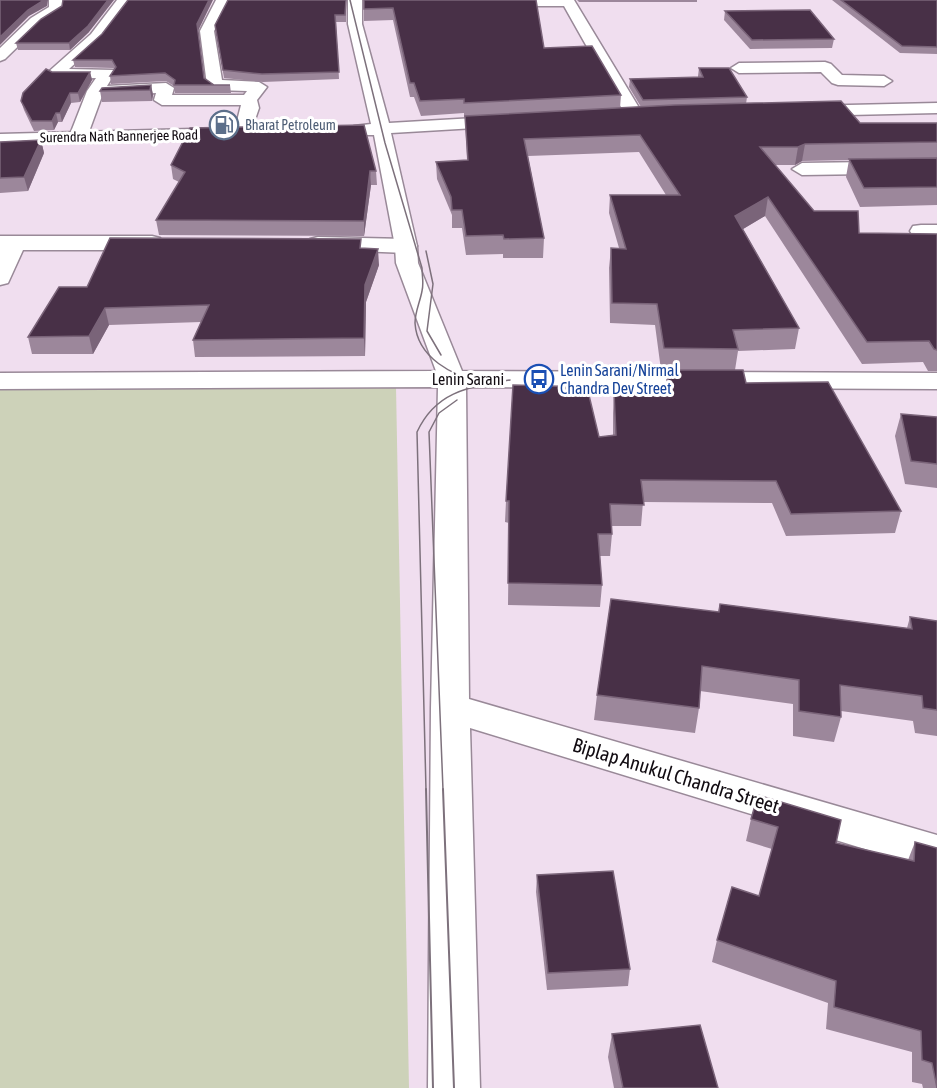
<svg xmlns="http://www.w3.org/2000/svg" width="937" height="1088" viewBox="0 0 937 1088" font-family="'Asap Condensed',sans-serif">
<style>
.green{fill:#cdd2b9}
.lines{fill:none;stroke-linecap:round;stroke-linejoin:round}
.street-casing{stroke:#998998;stroke-width:3}
.secondary-casing{stroke:#998998;stroke-width:3}
.street{fill:#fff;fill-rule:evenodd}
.secondary{fill:#fff;fill-rule:evenodd}
.tram-far1{stroke:#7d717c;stroke-width:1.5}
.tram{stroke:#7d717c;stroke-width:2}
.wall{fill:#9c879b}
.shaded-wall{fill:#7a6479}
.building{fill:#483047;stroke:#7a6479;stroke-width:1.5}
.labels{text-anchor:middle;dominant-baseline:central;stroke-width:6;stroke-linejoin:round;paint-order:stroke}
.far-service-label{font-size:14px;fill:#4e5e75;stroke:#fff;text-anchor:start}
.far-street-label{font-size:14px;fill:#110b11;stroke:#fff}
.transit-label{font-size:16px;fill:#164399;stroke:#fff;text-anchor:start}
.street-label{font-size:16px;fill:#110b11;stroke:#fff}
.near-street-label{font-size:20px;fill:#110b11;stroke:#fff}
</style>
<rect width="100%" height="100%" fill="#f0deef"/>
<polygon class="green" points="0,386 396,386 409,1088 0,1088"/>
<g class="lines">
<g class="street-casing">
<g id="street">
<polygon points="49,0 63,0 61,12 41,24 5,59 0,61 0,48 31,18 49,7"/>
<polygon points="117,0 131,0 101,40 69,69 113,70 115,73 107,86 166,83 174,88 172,95 244,95 247,91 215,90 207,85 200,31 216,0 230,0 214,31 222,80 259,82 267,87 257,100 259,108 249,137 237,137 234,133 241,105 162,105 154,100 156,93 102,96 87,137 84,141 72,141 69,137 87,91 96,78 54,79 46,74 91,34"/>
<polygon points="487,0 574,0 644,116 641,120 635,121 626,116 564,6 492,6 487,5"/>
<polygon points="825,62 831,64 842,75 884,76 892,81 884,86 838,85 832,83 821,72 739,73 731,68 739,63"/>
<polygon points="937,161 937,173 802,175 792,169 802,163"/>
<polygon points="921,225 937,225 937,237 913,236 910,231 913,226"/>
<polygon points="0,236 152,236 160,238 163,243 160,248 152,250 23,250 8,283 0,285"/>
<polygon points="318,237 406,239 414,241 417,246 414,251 406,253 310,249 307,244 310,239"/>
</g>
</g>
<g class="secondary-casing">
<g id="secondary">
<polygon points="348,0 362,0 362,24 389,123 509,116 518,121 509,126 391,133 417,246 418,263 462,371 937,373 937,389 466,387 469,699 937,835 937,871 470,728 480,1088 428,1088 431,708 438,387 0,389 0,373 436,371 396,263 395,246 374,135 360,135 351,130 354,126 371,124 348,24"/>
<polygon points="937,103 937,113 804,116 795,111 804,106"/>
<polygon points="231,128 237,129 240,133 237,137 0,144 0,134"/>
</g>
</g>
<use href="#street" class="street"/>
<use href="#secondary" class="secondary"/>
<g class="tram-far1">
<path d="M350 0 385 143 422 268C422 276 424 283 422 291 420 302 415 312 415 323 417 358 453 376 483 383"/>
<polyline points="426,251 433,284 427,331 441,355"/>
<path d="M426 790 417 432C436 391 469 387 510 380"/>
<polyline points="443,790 429,432 439,413 457,400"/>
</g>
<g class="tram">
<polyline points="426,789 433,1088"/>
<polyline points="443,789 454,1088"/>
</g>
</g>
<g class="wall">
<polygon points="228,0 346,0 346,22 336,22 339,79 263,82 224,78 215,25"/>
<polygon points="364,0 544,48 621,95 620,108 641,107 629,87 630,79 698,77 698,76 699,68 747,97 746,104 860,123 937,123 937,205 860,207 846,177 849,160 802,161 795,165 775,165 814,211 859,233 937,234 937,371 928,371 923,362 862,364 765,216 743,229 799,328 795,349 738,351 735,370 661,370 655,325 610,323 609,268 611,248 619,248 609,213 610,195 666,195 639,152 528,156 544,238 543,258 503,258 503,254 466,255 462,228 452,228 452,215 437,179 436,162 467,160 465,117 464,117 464,113 421,116 414,97 410,97 393,20 364,21"/>
<polygon points="577,0 697,0 697,2 579,2"/>
<polygon points="832,0 937,0 937,54 900,53"/>
<polygon points="62,6 89,32 70,50 18,50 16,43"/>
<polygon points="725,11 834,39 832,48 750,49 724,20"/>
<polygon points="198,31 204,78 214,85 230,85 231,93 175,93 174,86 166,81 111,84 110,76 114,69 113,68 75,67 73,60 102,34"/>
<polygon points="52,72 90,72 92,80 80,102 71,103 62,122 58,122 54,130 34,131 24,110 21,101"/>
<polygon points="151,85 153,95 152,101 102,102 100,91"/>
<polygon points="41,140 44,153 28,191 0,193 0,142"/>
<polygon points="171,165 376,171 377,185 371,185 364,236 159,235 156,220 179,182 173,179"/>
<polygon points="362,248 379,265 366,302 365,356 195,357 193,340 201,322 109,325 93,354 32,354 28,337 87,287"/>
<polygon points="667,370 746,383 901,511 895,533 786,536 772,503 643,502 641,526 612,526 612,534 610,556 600,556 602,585 600,607 508,605 509,523 505,522 506,501 599,437 613,435 613,413 614,392 665,393"/>
<polygon points="901,414 937,417 937,488 905,484 895,436"/>
<polygon points="720,604 907,628 910,617 937,621 937,736 915,733 913,721 841,711 841,717 834,742 793,736 793,704 700,691 699,708 695,733 594,720 597,695 718,612"/>
<polygon points="751,819 836,843 908,860 915,842 937,1088 923,1088 922,1084 912,1082 912,1052 826,1029 828,1003 712,962 717,940 759,896 772,849 746,841"/>
<polygon points="537,875 630,969 628,986 547,990 536,892"/>
<polygon points="612,1034 718,1088 614,1088 608,1057"/>
</g>
<g class="shaded-wall">
<polygon points="44,0 48,0 47,6 29,16 0,45 0,37 28,10"/>
<polygon points="108,0 114,0 89,32 70,50 69,43"/>
<polygon points="209,0 213,0 198,31 197,24"/>
<polygon points="90,72 92,80 80,102 78,93"/>
<polygon points="151,85 153,95 152,101 150,90"/>
<polygon points="70,93 71,103 62,122 60,113"/>
<polygon points="56,113 58,122 54,130 52,121"/>
<polygon points="41,140 44,153 28,191 24,177"/>
<polygon points="805,144 802,161 795,165 798,147"/>
<polygon points="370,171 371,185 364,236 364,221"/>
<polygon points="768,197 765,216 733,235 735,216"/>
<polygon points="378,249 379,265 366,302 365,356 364,338 365,285"/>
<polygon points="105,308 109,325 93,354 89,336"/>
</g>
<g class="building">
<polygon points="0,0 44,0 28,10 0,37"/>
<polygon points="63,0 108,0 88,26 69,43 16,43 41,19 62,6"/>
<polygon points="128,0 209,0 197,24 204,78 214,85 230,85 174,85 175,80 165,73 110,76 116,67 112,60 73,60 102,34"/>
<polygon points="228,0 346,0 345,15 335,15 339,72 262,74 223,70 215,25"/>
<polygon points="364,0 536,0 544,48 592,46 621,95 464,103 464,99 420,101 414,83 410,83 393,8 364,9"/>
<polygon points="841,0 937,0 937,47 902,46"/>
<polygon points="810,10 834,39 752,40 725,11"/>
<polygon points="699,68 729,68 747,97 643,100 630,79 703,77"/>
<polygon points="46,69 52,72 90,72 78,93 70,93 60,113 56,113 52,121 32,121 21,101 23,93"/>
<polygon points="151,85 150,90 100,91 102,88"/>
<polygon points="841,101 860,123 937,123 937,142 805,144 798,147 760,147 814,211 858,211 859,233 937,234 937,350 934,349 929,341 867,342 768,197 735,216 799,328 733,330 738,349 664,348 657,304 612,303 611,248 626,249 610,195 680,195 640,135 524,139 544,238 504,239 503,235 466,236 462,210 452,210 451,197 436,162 468,160 465,116 674,105"/>
<polygon points="364,125 376,171 370,171 364,221 156,220 185,172 171,165 190,128"/>
<polygon points="41,140 24,177 0,178 0,142"/>
<polygon points="937,158 937,187 864,188 849,159"/>
<polygon points="110,238 361,239 360,248 378,249 365,285 364,338 193,340 209,305 105,308 89,336 28,337 59,287 87,287"/>
<polygon points="667,370 743,370 746,383 828,382 901,511 791,514 776,481 641,480 644,505 610,504 612,534 598,534 602,585 508,583 509,501 506,501 513,385 587,387 599,437 616,435 614,392 670,393"/>
<polygon points="901,414 937,417 937,464 911,461"/>
<polygon points="611,599 719,612 720,604 912,629 910,617 937,621 937,710 923,708 922,696 840,685 841,717 799,711 799,680 702,666 699,708 597,695"/>
<polygon points="758,795 841,820 836,843 914,861 915,842 937,848 937,1088 932,1063 922,1060 921,1031 834,1007 836,981 717,940 732,887 759,896 778,827 751,819"/>
<polygon points="613,871 630,969 548,973 537,875"/>
<polygon points="700,1025 718,1088 623,1088 612,1034"/>
</g>
<defs>
<g id="fuel-ring" transform="scale(1.5)"><circle r="9.5" fill="#fff" stroke="#5c6f8a" stroke-width="1.5"/><path d="M-5.5-6h7V0h2V4h1.3V-2.5L3-4.5l.8-.8L6-3V5H2.5V1h-1V6h-7ZM-4.2-4.7v3.2H.2V-4.7Z" fill="#5c6f8a"/></g>
<g id="bus-ring" transform="scale(1.5)"><circle r="9.5" fill="#fff" stroke="#1a4fb4" stroke-width="1.5"/><path d="M-5-6H5V4H4V6H2V4H-2V6H-4V4H-5ZM-3.5-4V0h7V-4ZM-3.5 1.2v1.5H-2V1.2ZM2 1.2v1.5H3.5V1.2Z" fill="#1a4fb4"/></g>
</defs>
<g fill-rule="evenodd">
<use href="#fuel-ring" x="224" y="125"/>
<use href="#bus-ring" x="539" y="379"/>
</g>
<g class="labels">
<g class="far-service-label">
<text x="245" y="125">Bharat Petroleum</text>
</g>
<g class="far-street-label">
<text transform="translate(119 136) rotate(-1)">Surendra Nath Bannerjee Road</text>
</g>
<g class="transit-label">
<text x="560" y="370">Lenin Sarani/Nirmal<tspan x="560" dy="18">Chandra Dev Street</tspan></text>
</g>
<g class="street-label">
<text x="468" y="379">Lenin Sarani</text>
</g>
<g class="near-street-label">
<text transform="translate(676 775) rotate(17)">Biplap Anukul Chandra Street</text>
</g>
</g>
</svg>
